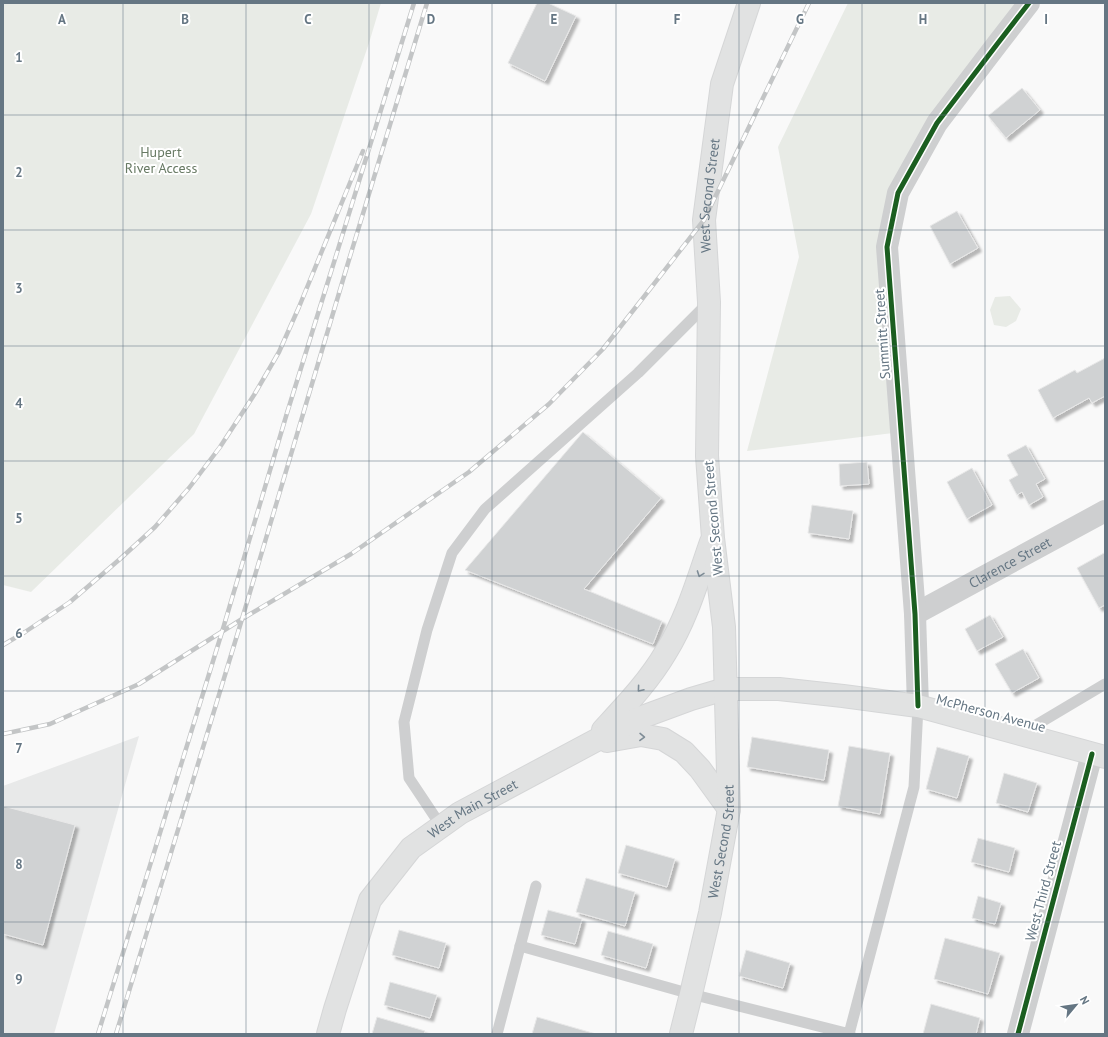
<svg xmlns="http://www.w3.org/2000/svg" width="1108" height="1037" viewBox="0 0 1108 1037" font-family="'PT Sans',sans-serif">
<style>
.built{fill:#e8e9e9}
.green{fill:#e8ebe6}
.building{fill:#d0d2d3;stroke:#e8e8e8;filter:url(#shadow)}
.lines{fill:none;stroke-linecap:round;stroke-linejoin:round}
.secondary-casing{stroke:#d5d6d7;stroke-width:24}
.lane{stroke:#cecfd0;stroke-width:11}
.street{stroke:#cecfd0;stroke-width:22}
.secondary{stroke:#e1e2e2;stroke-width:22}
.rail-casing{stroke:#c3c5c6;stroke-width:4.5}
.rail{stroke:#fff;stroke-width:3;stroke-dasharray:9;stroke-linecap:butt}
.cycleway-casing{stroke:#fff;stroke-width:8}
.cycleway{stroke:#1b5e20;stroke-width:5}
.oneway{stroke:#7e8c96}
.grid{fill:none;stroke:#657683;stroke-width:1;stroke-opacity:0.55}
.labels{text-anchor:middle;dominant-baseline:central;stroke-width:4;stroke-linejoin:round;paint-order:stroke}
.park-label{font-size:14px;fill:#687a64;stroke:#fff}
.street-label{font-size:14px;fill:#657683;stroke:#fff}
.grid-label{font-size:13px;text-anchor:middle;font-weight:bold;fill:#657683;stroke:#fff;stroke-width:4;stroke-linejoin:round;paint-order:stroke}
</style>
<defs>
<filter id="shadow"><feDropShadow dx="3.5" dy="3.5" stdDeviation="1" flood-color="#0004"/></filter>
</defs>
<rect width="100%" height="100%" fill="#f9f9f9"/>
<polygon class="built" points="139,736 54,1034 3,1034 3,786"/>
<g class="green">
<polygon points="3,3 381,3 369,43 311,214 194,434 31,592 3,585"/>
<polygon points="848,3 1029,3 937,123 887,247 901,432 747,451 799,257 778,147"/>
<polygon points="1010,296 1021,309 1016,321 1006,327 994,325 990,310 995,297"/>
</g>
<g class="building">
<polygon points="537,3 548,3 576,16 545,81 508,63"/>
<polygon points="1022,88 1040,110 1006,138 988,116"/>
<polygon points="957,211 978,248 950,264 930,226"/>
<polygon points="1105,358 1105,396 1092,403 1089,398 1053,418 1038,390 1075,370 1077,373"/>
<polygon points="583,432 661,498 584,589 662,621 653,644 465,570"/>
<polygon points="1026,445 1045,479 1036,484 1043,497 1029,505 1022,492 1017,495 1009,480 1018,475 1007,455"/>
<polygon points="867,462 869,484 840,486 839,464"/>
<polygon points="972,468 992,505 967,519 947,482"/>
<polygon points="812,505 853,511 849,539 808,533"/>
<polygon points="1104,553 1105,555 1105,605 1099,608 1077,568"/>
<polygon points="990,615 1003,637 977,651 965,629"/>
<polygon points="1023,649 1039,678 1012,693 995,664"/>
<polygon points="752,737 829,750 824,780 747,767"/>
<polygon points="849,746 890,753 880,814 838,806"/>
<polygon points="937,747 969,756 957,798 926,789"/>
<polygon points="1004,773 1037,783 1028,812 996,803"/>
<polygon points="3,806 75,825 43,945 3,934"/>
<polygon points="978,838 1015,848 1009,872 971,862"/>
<polygon points="626,845 675,859 667,887 618,873"/>
<polygon points="586,878 635,892 625,926 576,912"/>
<polygon points="978,896 1001,903 995,924 972,918"/>
<polygon points="548,910 582,919 575,944 541,935"/>
<polygon points="399,930 446,943 439,968 392,955"/>
<polygon points="608,931 653,944 646,968 601,955"/>
<polygon points="945,938 1000,953 988,994 934,979"/>
<polygon points="746,950 790,963 783,988 739,976"/>
<polygon points="390,982 437,995 430,1018 384,1005"/>
<polygon points="931,1004 980,1018 976,1034 923,1034"/>
<polygon points="377,1017 425,1031 424,1034 372,1034"/>
<polygon points="537,1017 596,1034 532,1034"/>
</g>
<g class="lines">
<g class="secondary-casing">
<g id="secondary">
<path d="M603 730C626 705 649 681 666 652 687 618 698 579 711 542"/>
<polyline points="607,741 641,735 663,739 684,752 700,769 729,809"/>
<path id="s2" d="M328 1034 335 1009 370 900 411 848 460 813 634 720 691 699 725 689H779L843 696 918 706 1105 757"/>
<path id="s3" d="M681 1034 691 994 710 913 729 809 724 627 713 538 707 456 709 302 704 220 722 84 749 3"/>
</g>
</g>
<g class="lane">
<polyline points="1021,734 1105,684"/>
<polyline points="441,826 409,778 404,722 427,630 452,553 485,509 638,373 708,303"/>
<polyline points="520,946 691,994 850,1034"/>
<polyline points="497,1034 536,886"/>
<polyline points="849,1034 914,787 918,706"/>
</g>
<g class="street">
<path id="s1" d="M915 614 1105 511"/>
<polyline points="918,706 915,614 887,247 898,193 937,123 998,43 1029,3"/>
<polyline points="1018,1034 1092,754"/>
</g>
<use href="#secondary" class="secondary"/>
<g class="rail-casing">
<g id="rail">
<polyline points="3,645 25,632 70,602 120,559 155,527 189,488 220,447 254,395 279,352 299,307 363,151"/>
<polyline points="3,734 50,724 139,684 242,619 351,554 469,472 549,404 603,349 704,220 809,3"/>
<polyline points="98,1034 222,632 287,413 335,259 414,3"/>
<polyline points="116,1034 242,619 348,263 427,3"/>
</g>
</g>
<use href="#rail" class="rail"/>
<g class="cycleway-casing">
<g id="cycleway">
<polyline points="918,706 915,614 887,247 898,193 937,123 998,43 1029,3"/>
<polyline points="1018,1034 1092,754"/>
</g>
</g>
<use href="#cycleway" class="cycleway"/>
</g>
<defs><path id="oneway-chevron" d="M-2-3.5L2.5 0L-2 3.5" fill="none" stroke-width="1.6" stroke-linecap="round" stroke-linejoin="round"/></defs>
<g class="oneway">
<use href="#oneway-chevron" transform="translate(700 574) rotate(110)"/>
<use href="#oneway-chevron" transform="translate(640 689) rotate(130)"/>
<use href="#oneway-chevron" transform="translate(642 737) rotate(1)"/>
</g>
<path class="grid" d="M123 3V1034M246 3V1034M369 3V1034M492 3V1034M616 3V1034M739 3V1034M862 3V1034M985 3V1034M3 115H1105M3 230H1105M3 346H1105M3 461H1105M3 576H1105M3 691H1105M3 807H1105M3 922H1105"/>
<g class="labels">
<g class="park-label">
<text x="161" y="152">Hupert<tspan x="161" dy="16">River Access</tspan></text>
</g>
<g class="street-label">
<text stroke="none"><textPath href="#s3" startOffset="845">West Second Street</textPath></text>
<text transform="translate(882 334) rotate(-94)">Summitt Street</text>
<text transform="translate(713 518) rotate(-95)">West Second Street</text>
<text stroke="none"><textPath href="#s1" startOffset="108">Clarence Street</textPath></text>
<text transform="translate(991 713) rotate(15)">McPherson Avenue</text>
<text stroke="none"><textPath href="#s2" startOffset="280">West Main Street</textPath></text>
<text stroke="none"><textPath href="#s3" startOffset="197">West Second Street</textPath></text>
<text transform="translate(1043 891) rotate(-75)">West Third Street</text>
</g>
</g>
<g class="grid-label">
<text x="62" y="24">A</text>
<text x="185" y="24">B</text>
<text x="308" y="24">C</text>
<text x="431" y="24">D</text>
<text x="554" y="24">E</text>
<text x="677" y="24">F</text>
<text x="800" y="24">G</text>
<text x="923" y="24">H</text>
<text x="1046" y="24">I</text>
<text x="19" y="62">1</text>
<text x="19" y="177">2</text>
<text x="19" y="293">3</text>
<text x="19" y="408">4</text>
<text x="19" y="523">5</text>
<text x="19" y="638">6</text>
<text x="19" y="753">7</text>
<text x="19" y="869">8</text>
<text x="19" y="984">9</text>
</g>
<rect width="1108" height="1037" fill="none" stroke="#657683" stroke-width="8"/>
<g transform="translate(1076 1005) rotate(61)" stroke="#ffffff" stroke-width="3" paint-order="stroke">
<path d="M0-3L7 15L0 10L-7 15Z" fill="#657683"/>
<text y="-6" font-size="11" font-weight="bold" text-anchor="middle" fill="#657683">N</text>
</g>
</svg>
